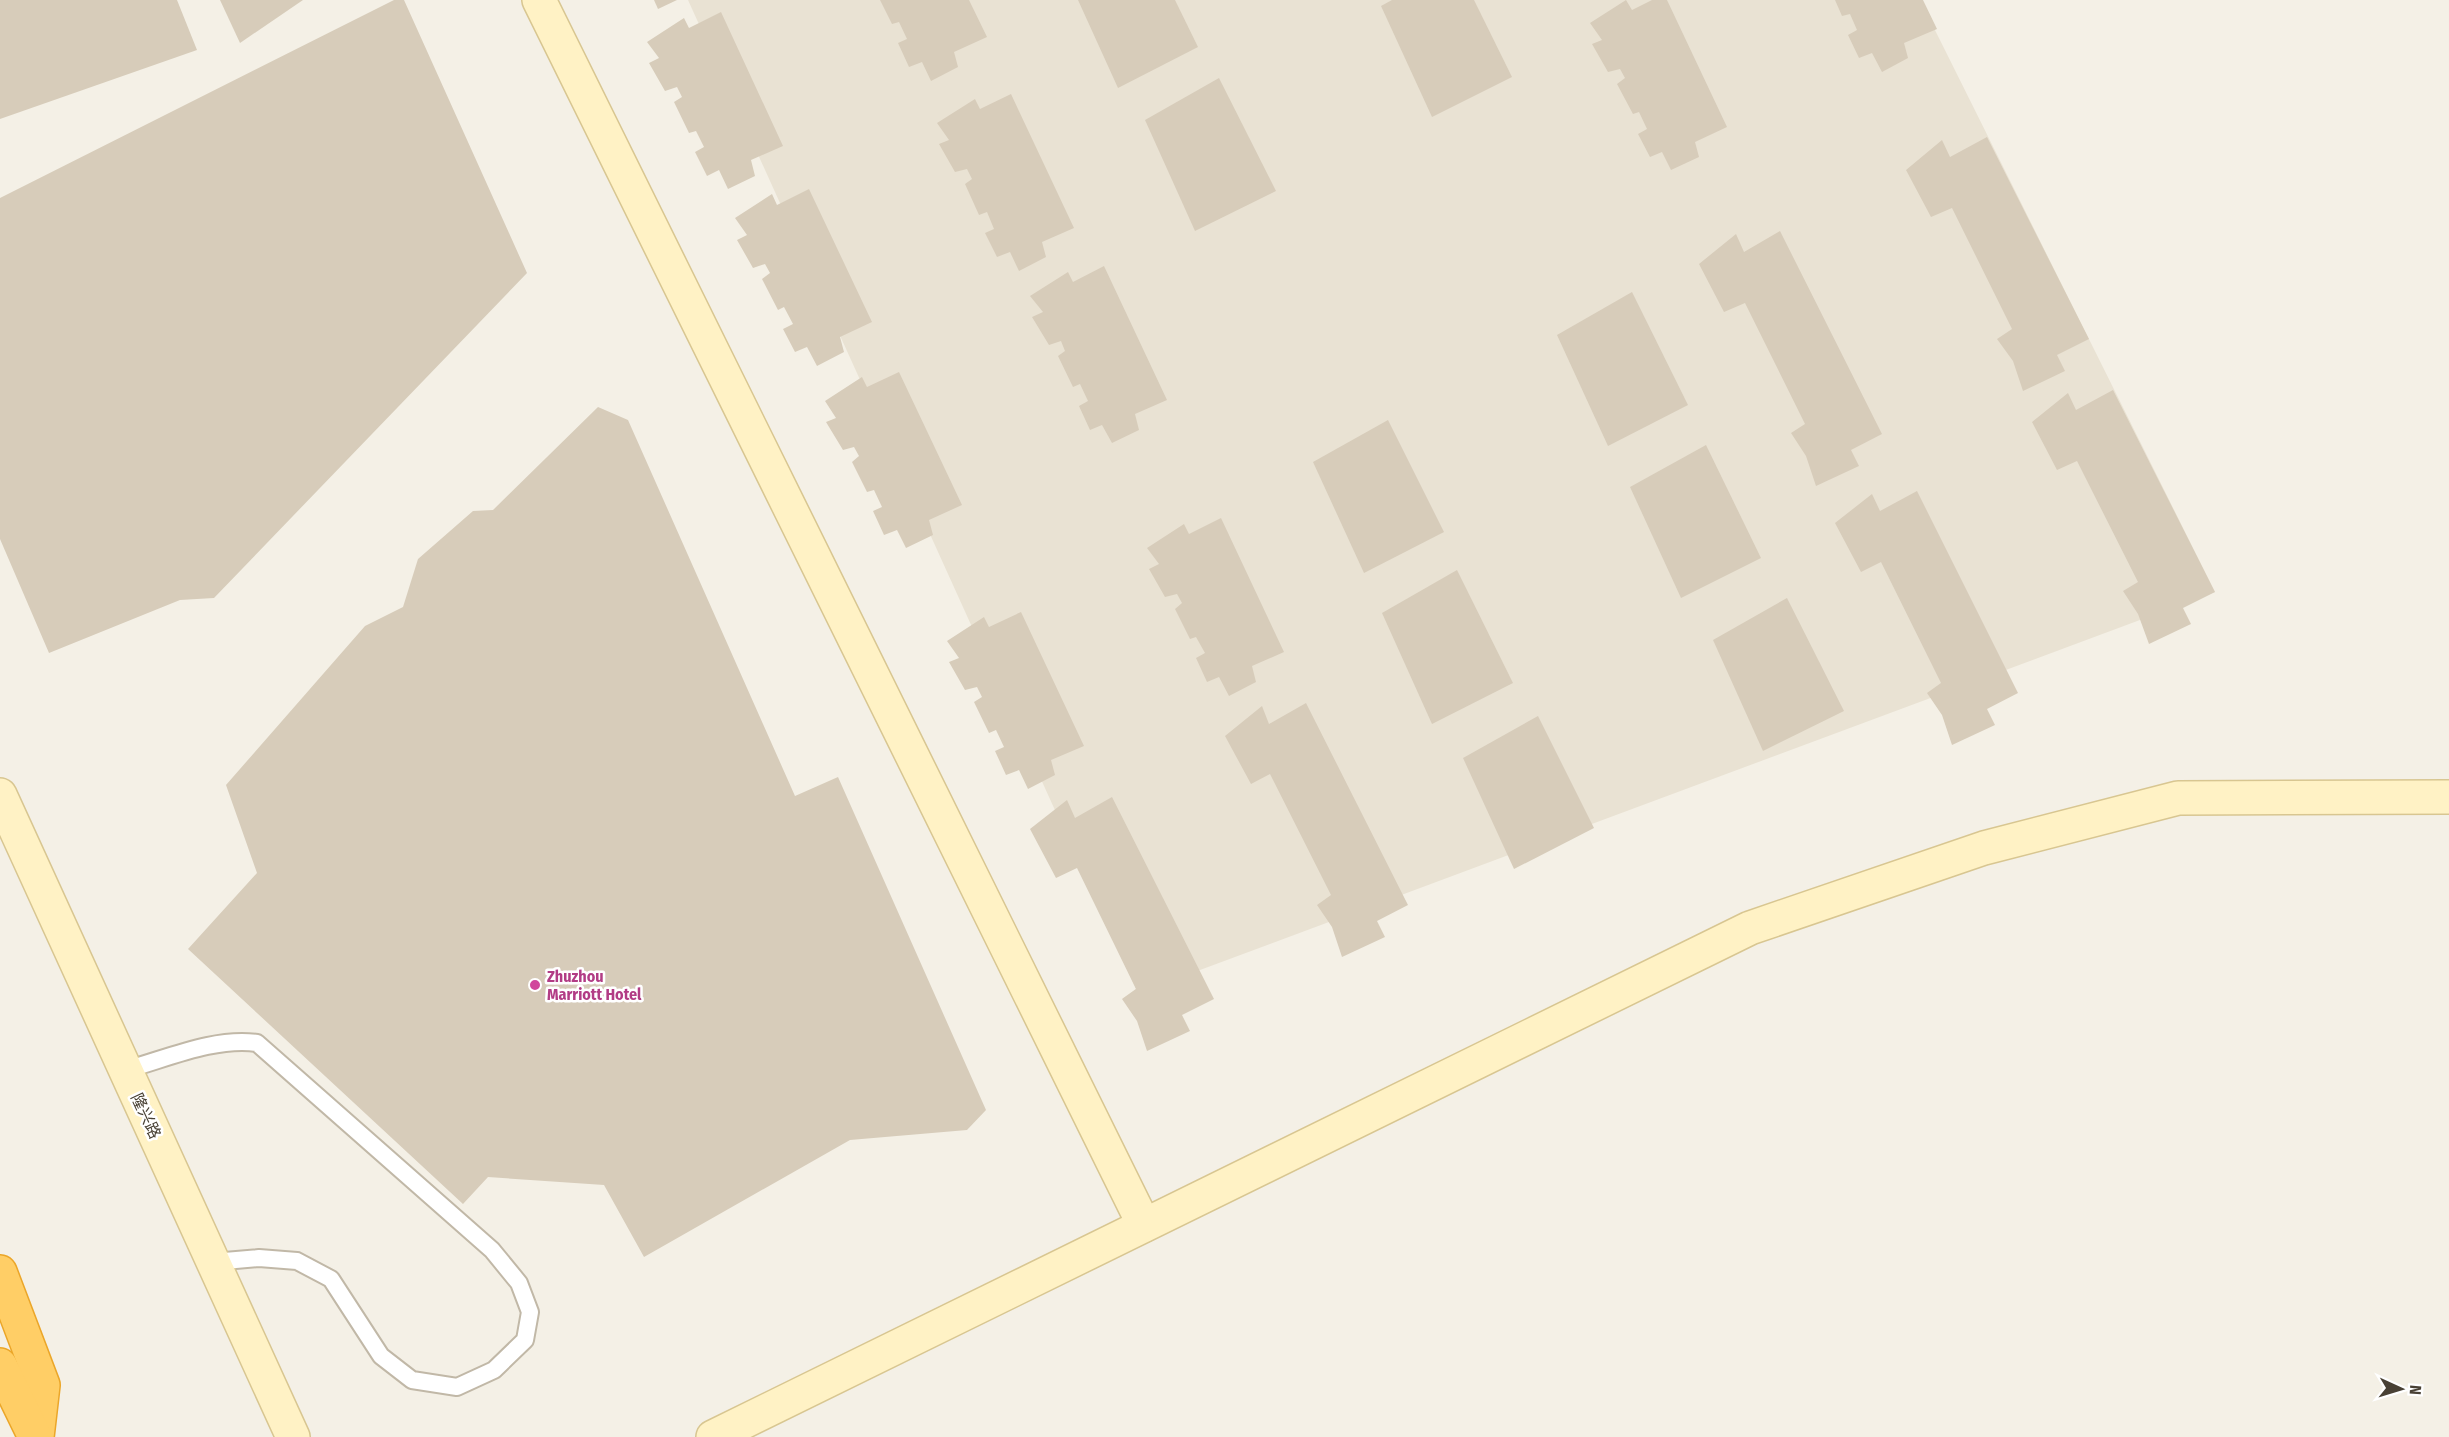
<svg xmlns="http://www.w3.org/2000/svg" width="2449" height="1437" viewBox="0 0 2449 1437" font-family="'Fira Sans Condensed','Noto Sans SC',sans-serif">
<style>
.residential{fill:#e9e2d3}
.building{fill:#d7ccba}
.lines{fill:none;stroke-linecap:round;stroke-linejoin:round}
.lane-casing{stroke:#c1b8a7;stroke-width:20}
.secondary-casing{stroke:#d8c691;stroke-width:36}
.highway-casing{stroke:#eba629;stroke-width:36}
.lane{stroke:#fff;stroke-width:16}
.secondary{stroke:#fff2c5;stroke-width:33}
.highway{stroke:#ffce66;stroke-width:33}
.hotel-dot{fill:#d1479c;stroke:#fff;stroke-width:2}
.labels{text-anchor:middle;dominant-baseline:central;stroke-width:5;stroke-linejoin:round;paint-order:stroke}
.hotel-label{font-size:16px;font-weight:bold;fill:#b23c85;stroke:#fff;text-anchor:start}
.street-label{font-size:16px;fill:#484034;stroke:#fff}
</style>
<rect width="100%" height="100%" fill="#f4f0e6"/>
<polygon class="residential" points="688,0 1920,0 2215,592 1122,999 1136,989"/>
<g class="building">
<polygon points="0,0 177,0 197,50 0,119"/>
<polygon points="220,0 303,0 240,43"/>
<polygon points="394,0 404,0 527,273 214,598 180,600 49,653 0,539 0,198"/>
<polygon points="654,0 677,0 658,9"/>
<polygon points="880,0 969,0 987,37 954,52 958,67 931,81 922,62 909,67 898,43 907,39 899,22 892,24"/>
<polygon points="1078,0 1175,0 1198,47 1118,88"/>
<polygon points="1392,0 1474,0 1512,77 1432,117 1381,6"/>
<polygon points="1626,0 1632,10 1652,0 1667,0 1727,127 1695,142 1699,157 1671,170 1662,152 1650,157 1638,134 1647,129 1639,112 1633,114 1617,84 1625,78 1620,69 1608,72 1592,44 1602,40 1590,23"/>
<polygon points="1835,0 1923,0 1937,29 1904,43 1908,58 1882,72 1872,53 1859,58 1848,35 1857,30 1850,14 1842,16"/>
<polygon points="721,12 783,146 751,160 755,176 728,189 719,170 707,176 695,152 704,147 696,131 689,133 674,102 682,97 677,87 665,91 649,63 659,58 647,42 684,18 689,28"/>
<polygon points="1219,78 1276,191 1195,231 1145,120"/>
<polygon points="1011,94 1074,228 1042,242 1046,257 1019,271 1010,252 997,257 985,233 994,229 987,212 979,215 965,184 972,179 967,169 955,172 939,144 949,140 937,123 975,99 980,109"/>
<polygon points="1987,137 2089,339 2057,355 2065,371 2023,391 2013,361 1997,339 2012,329 1952,208 1931,217 1906,170 1942,140 1950,157"/>
<polygon points="809,189 872,322 840,337 844,352 817,366 807,347 795,352 783,329 793,324 784,307 778,310 762,279 770,273 765,264 753,268 737,240 747,235 735,218 772,194 777,205"/>
<polygon points="1780,231 1882,434 1851,450 1859,466 1816,486 1806,456 1791,433 1805,424 1745,303 1724,312 1699,264 1736,234 1744,252"/>
<polygon points="1104,266 1167,400 1135,414 1139,430 1112,443 1102,425 1090,430 1079,406 1088,401 1080,384 1073,387 1058,356 1065,351 1061,341 1049,345 1032,317 1043,312 1030,296 1068,272 1073,282"/>
<polygon points="1632,292 1688,405 1608,446 1557,335"/>
<polygon points="899,372 962,505 929,520 933,535 906,548 897,530 884,535 873,511 882,507 874,490 867,492 852,462 859,456 854,447 843,450 826,422 836,418 825,401 862,377 867,387"/>
<polygon points="2113,390 2215,592 2183,608 2191,624 2149,644 2138,614 2123,591 2138,582 2077,461 2057,470 2032,422 2068,393 2076,410"/>
<polygon points="598,407 628,420 795,796 838,777 986,1110 967,1130 850,1140 644,1257 604,1185 488,1177 463,1204 188,949 257,873 226,785 365,626 403,607 418,559 473,511 493,510"/>
<polygon points="1388,420 1444,532 1364,573 1313,462"/>
<polygon points="1706,445 1761,558 1681,598 1630,487"/>
<polygon points="1917,491 2018,693 1987,709 1995,725 1952,745 1942,715 1927,693 1941,683 1881,562 1861,572 1835,523 1872,494 1880,511"/>
<polygon points="1221,518 1284,652 1252,666 1256,682 1229,696 1219,677 1207,682 1196,658 1205,653 1196,637 1190,639 1175,609 1182,603 1177,594 1165,597 1149,569 1159,564 1147,548 1184,524 1189,534"/>
<polygon points="1457,570 1513,683 1432,724 1382,613"/>
<polygon points="1787,598 1844,711 1763,751 1713,640"/>
<polygon points="1021,612 1084,746 1051,760 1055,775 1028,789 1019,770 1006,775 995,751 1004,747 996,730 989,733 974,702 982,697 977,687 965,690 949,662 959,658 947,641 984,617 989,627"/>
<polygon points="1306,703 1408,905 1377,921 1385,937 1342,957 1332,927 1317,905 1331,895 1270,774 1251,784 1225,736 1262,706 1269,724"/>
<polygon points="1538,716 1594,828 1514,869 1463,758"/>
<polygon points="1112,797 1214,999 1182,1015 1190,1031 1147,1051 1137,1021 1122,999 1136,989 1077,868 1056,878 1030,829 1067,800 1075,818"/>
</g>
<g class="lines">
<g class="lane-casing">
<path id="lane" d="M125 1070C166 1059 214 1037 257 1043L492 1250 519 1283 530 1312 525 1340 494 1370 457 1387 412 1380 381 1356 331 1279 297 1261 259 1258 213 1262"/>
</g>
<g class="secondary-casing">
<g id="secondary">
<polyline points="539,0 1144,1225"/>
<polyline points="0,795 293,1437"/>
<polyline points="713,1437 1750,928 1984,848 2178,798 2449,797"/>
</g>
</g>
<g class="highway-casing">
<g id="highway">
<polyline points="0,1272 43,1385 37,1437"/>
<polyline points="0,1365 35,1437"/>
</g>
</g>
<use href="#lane" class="lane"/>
<use href="#secondary" class="secondary"/>
<use href="#highway" class="highway"/>
</g>
<circle class="hotel-dot" cx="535" cy="985" r="6"/>
<g class="labels">
<g class="hotel-label">
<text x="547" y="976">Zhuzhou<tspan x="547" dy="18">Marriott Hotel</tspan></text>
</g>
<g class="street-label">
<text transform="translate(146 1116) rotate(65)">隆兴路</text>
</g>
</g>
<g transform="translate(2401 1389) rotate(94)" stroke="#ffffff" stroke-width="4.5" paint-order="stroke">
<path d="M0-4.5L10 22L0 15L-10 22Z" fill="#484034"/>
<text y="-9" font-size="16" font-weight="bold" text-anchor="middle" fill="#484034">N</text>
</g>
</svg>
